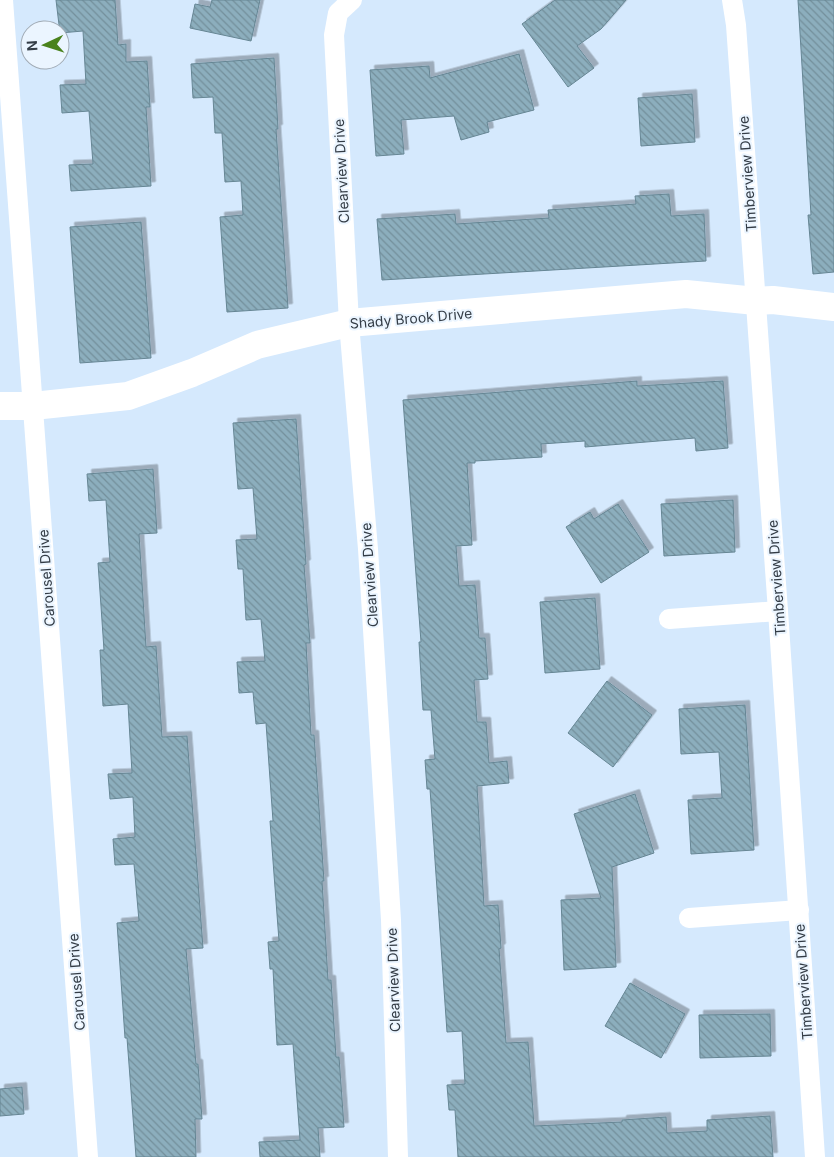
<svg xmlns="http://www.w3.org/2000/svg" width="834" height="1157" viewBox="0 0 834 1157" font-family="Inter,sans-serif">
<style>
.building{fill:url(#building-back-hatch);stroke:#668694;filter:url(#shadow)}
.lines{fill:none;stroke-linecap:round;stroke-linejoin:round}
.street{stroke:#fff;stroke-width:20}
.secondary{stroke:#fff;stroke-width:28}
.labels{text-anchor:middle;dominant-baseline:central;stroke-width:4;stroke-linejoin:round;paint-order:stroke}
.street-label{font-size:14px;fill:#333c46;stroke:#ebf5ff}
</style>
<defs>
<pattern id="building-back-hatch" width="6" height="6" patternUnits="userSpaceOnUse" patternTransform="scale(1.25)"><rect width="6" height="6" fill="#8caebd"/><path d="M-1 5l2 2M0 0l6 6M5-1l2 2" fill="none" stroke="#738f9b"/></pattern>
<filter id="shadow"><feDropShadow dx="4.5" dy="-4.5" stdDeviation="0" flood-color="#0004"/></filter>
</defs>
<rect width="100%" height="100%" fill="#d5e9fd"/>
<g class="building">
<polygon points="56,0 115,0 118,45 126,44 126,62 147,61 150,107 146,107 151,186 71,191 69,165 93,164 89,111 62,113 60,85 86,84 83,31 60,33"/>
<polygon points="212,0 260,0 251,41 190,28 195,4 210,7"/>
<polygon points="555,0 626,0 601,29 577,46 594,68 568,87 522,24"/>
<polygon points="798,0 834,0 834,272 813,274 808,215 811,215"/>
<polygon points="519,54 534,110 487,122 489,132 461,140 454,116 401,120 404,154 376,156 370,70 429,66 430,78"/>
<polygon points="274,58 278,129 276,129 288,308 227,312 220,217 243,215 241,181 225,182 222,133 215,133 213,97 193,98 191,64"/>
<polygon points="692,94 695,142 641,146 638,98"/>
<polygon points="669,194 671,216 704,214 706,261 382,280 377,219 455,214 456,224 549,218 548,210 636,204 635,196"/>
<polygon points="141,222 151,358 80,363 70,227"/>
<polygon points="637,381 637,386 723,381 728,448 696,451 695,438 585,447 585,441 541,444 542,457 475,461 475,463 467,463 472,545 456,546 459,586 475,585 479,638 485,638 488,679 474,680 477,722 486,722 489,763 507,761 509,783 477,786 484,906 498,905 501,948 499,949 506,1043 528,1042 534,1126 622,1122 622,1120 666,1117 667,1133 707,1131 707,1120 770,1116 773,1157 458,1157 455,1110 449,1110 447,1085 465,1084 462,1031 447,1032 430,789 427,789 425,760 435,759 431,710 423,710 419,642 421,642 403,400"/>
<polygon points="296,419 306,564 304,565 310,643 306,643 311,735 314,735 324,881 322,881 328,980 331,980 336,1057 339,1057 344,1127 318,1128 320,1157 260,1157 259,1142 300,1140 293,1044 277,1045 273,969 270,969 268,942 279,941 270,821 273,821 266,723 256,724 253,692 239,693 237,662 265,661 261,619 246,620 243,569 238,569 236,540 257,539 253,488 238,489 233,423"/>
<polygon points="153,469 157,533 139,534 146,647 156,646 162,737 187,736 203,948 186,949 196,1064 198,1064 202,1119 195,1119 196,1157 136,1157 127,1038 125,1038 117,923 139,921 134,864 115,865 113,839 135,837 133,797 110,799 108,774 132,773 128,704 103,706 100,650 104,650 98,563 110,562 106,500 89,501 87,474"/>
<polygon points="733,500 735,552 664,556 661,504"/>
<polygon points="618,504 649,552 601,583 566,527 590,512 594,519"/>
<polygon points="595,598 600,669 545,673 540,602"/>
<polygon points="607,681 652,715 613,767 568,733"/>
<polygon points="745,705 754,850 691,854 688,800 722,798 719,752 681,754 679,709"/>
<polygon points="635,794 654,853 612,867 616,967 564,970 561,900 601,898 574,814"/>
<polygon points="630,983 685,1014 661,1058 605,1026"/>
<polygon points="770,1014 771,1056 700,1058 699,1015"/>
<polygon points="22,1087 24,1114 0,1116 0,1089"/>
</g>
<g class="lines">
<g class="street">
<polyline points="3,0 88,1157"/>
<polyline points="352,0 338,13 334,35 349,323 368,549 391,920 398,1157"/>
<polyline points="732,0 736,25 778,611 815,1157"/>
<polyline points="669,619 778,611"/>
<polyline points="689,918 799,910"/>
</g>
<polyline class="secondary" points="0,406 33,406 128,396 192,373 257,345 349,323 686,294 756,301 773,300 834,307"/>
</g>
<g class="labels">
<g class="street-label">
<text transform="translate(341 171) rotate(-93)">Clearview Drive</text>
<text transform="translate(747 174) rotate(-94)">Timberview Drive</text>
<text transform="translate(411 318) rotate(-5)">Shady Brook Drive</text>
<text transform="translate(369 575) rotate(-94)">Clearview Drive</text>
<text transform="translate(46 578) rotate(-94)">Carousel Drive</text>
<text transform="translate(776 578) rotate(-94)">Timberview Drive</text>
<text transform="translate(393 980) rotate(-92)">Clearview Drive</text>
<text transform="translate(76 982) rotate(-94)">Carousel Drive</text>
<text transform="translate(803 982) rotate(-94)">Timberview Drive</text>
</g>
</g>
<g transform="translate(45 45) rotate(266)"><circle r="24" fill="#ebf5ff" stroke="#a1abb5"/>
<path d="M0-4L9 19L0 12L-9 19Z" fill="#49821c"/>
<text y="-8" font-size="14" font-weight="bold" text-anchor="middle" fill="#333c46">N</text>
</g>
</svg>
